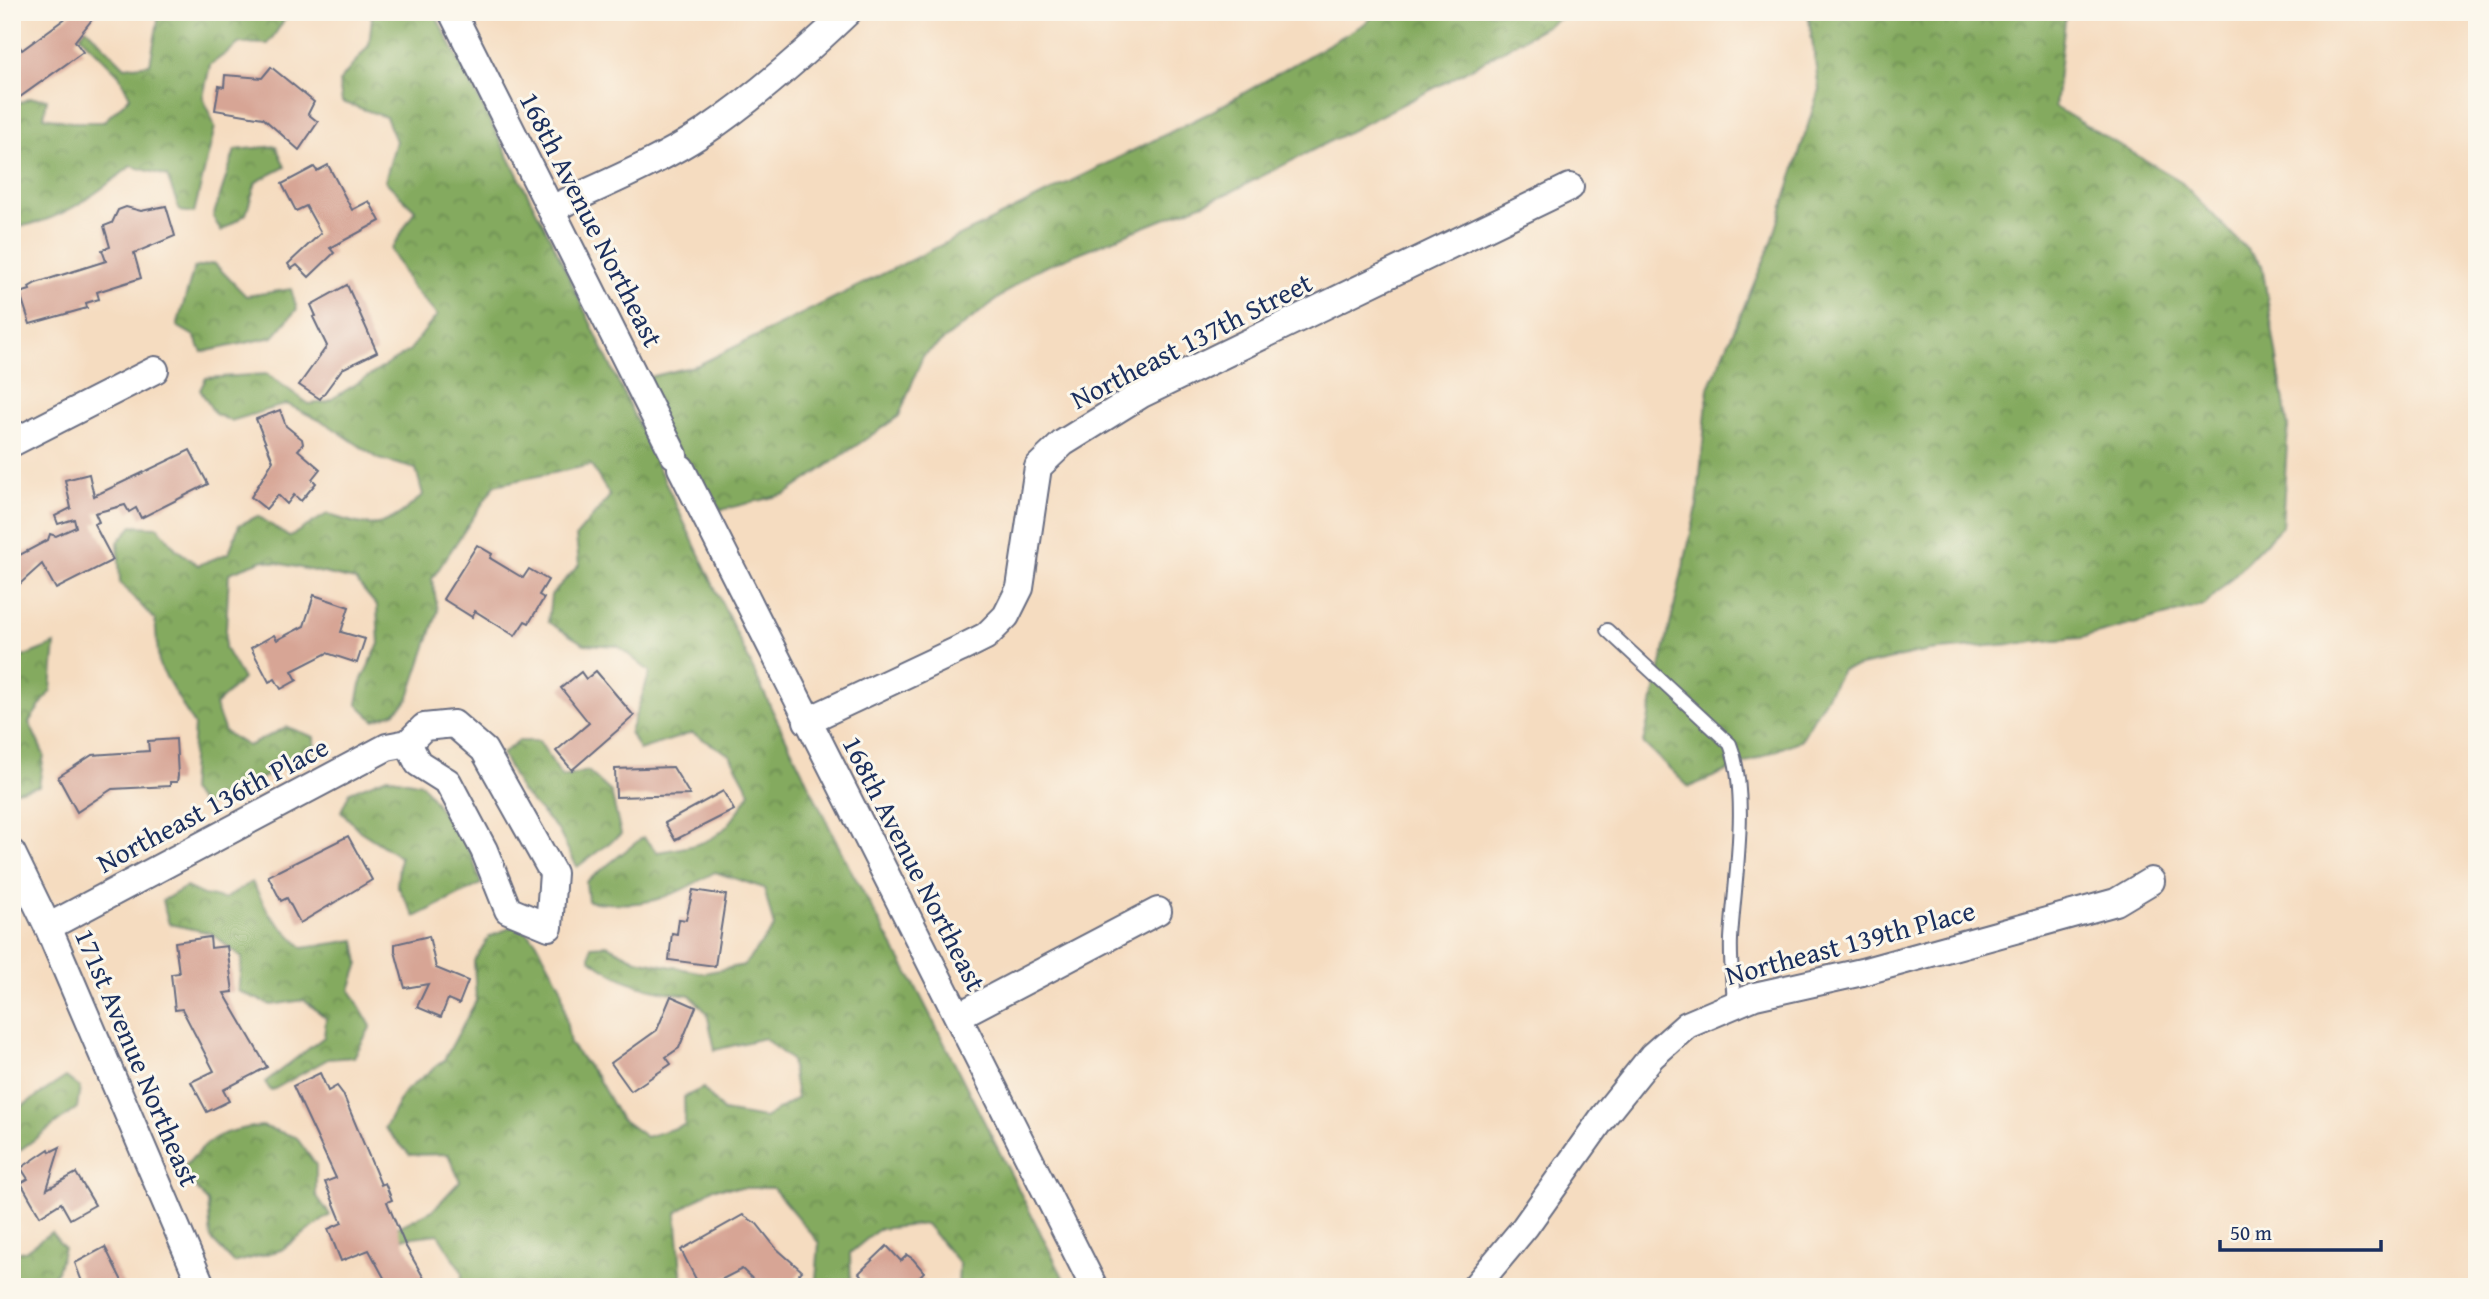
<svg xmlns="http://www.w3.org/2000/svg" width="2489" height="1299" viewBox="0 0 2489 1299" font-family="'Gentium Book Plus',serif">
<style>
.forest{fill:url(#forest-crowns);stroke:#506c5e;stroke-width:2}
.building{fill:#d7a595}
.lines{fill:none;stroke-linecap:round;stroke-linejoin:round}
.service-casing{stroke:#676c80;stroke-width:16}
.minor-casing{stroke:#676c80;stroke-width:30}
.service{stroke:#fff;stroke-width:12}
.minor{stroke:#fff;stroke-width:26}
.labels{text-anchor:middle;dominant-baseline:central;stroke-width:6;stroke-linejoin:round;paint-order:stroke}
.street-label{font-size:28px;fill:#1b2f5e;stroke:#fbf7ec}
</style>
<defs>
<pattern id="forest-crowns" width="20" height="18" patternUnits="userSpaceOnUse" patternTransform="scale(1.75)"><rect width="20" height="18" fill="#84aa5f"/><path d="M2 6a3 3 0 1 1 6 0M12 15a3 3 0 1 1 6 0" fill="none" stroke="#6b8b52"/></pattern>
</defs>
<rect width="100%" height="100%" fill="#fbf7ec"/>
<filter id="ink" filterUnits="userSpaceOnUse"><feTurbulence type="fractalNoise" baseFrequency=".0143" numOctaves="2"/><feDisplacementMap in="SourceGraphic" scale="14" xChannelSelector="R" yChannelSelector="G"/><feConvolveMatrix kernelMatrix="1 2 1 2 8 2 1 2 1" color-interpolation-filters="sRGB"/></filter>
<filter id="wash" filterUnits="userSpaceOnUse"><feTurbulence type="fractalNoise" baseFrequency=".00686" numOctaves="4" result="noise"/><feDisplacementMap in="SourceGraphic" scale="28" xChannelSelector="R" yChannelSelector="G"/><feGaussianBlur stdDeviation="1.57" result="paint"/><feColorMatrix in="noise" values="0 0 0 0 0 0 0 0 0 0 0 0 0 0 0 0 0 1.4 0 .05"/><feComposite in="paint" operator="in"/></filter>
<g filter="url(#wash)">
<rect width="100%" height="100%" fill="#f5dcc0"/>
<g class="forest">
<path d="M156 12H290L268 44 240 43 210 65 203 97 215 127 194 213 180 211 167 176 131 166C96 194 58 224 12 227V106L30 98 47 99 44 117 71 122H103L130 97 119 75 80 36 86 28 125 67 150 64 158 21Z"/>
<path d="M366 12H434L554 245 775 716 847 863 919 993 1068 1287H958L959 1263 926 1224 879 1229 850 1253 851 1287H808L816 1279 819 1243 773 1188H714L676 1213 682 1282 687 1287H461L462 1272 438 1234 397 1239 396 1228 433 1210 460 1181 448 1154 410 1155 385 1128 404 1092 444 1060 476 1001 474 961 489 937 518 924 536 941 561 987 570 1044 597 1077 620 1118 646 1137 685 1125 684 1097 703 1088 723 1111 764 1118 797 1098 791 1060 764 1038 715 1050 707 1013 690 995C648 991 624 984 590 959L591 946 607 945 637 960 704 973 744 965 774 927 764 888 715 872C666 900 645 909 588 901L586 882 643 837 657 852C711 844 723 840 750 792L730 755 692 733 639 750 630 732 650 672 618 646 584 644 548 622 551 595 579 565 576 536 610 496 591 465 495 485 432 579 438 611 408 700 394 713 374 720 357 704 362 679 379 644 377 606 355 580 264 560 229 573 225 648 243 679 215 705 225 732 248 746 287 727 314 737 315 751 205 807 190 791 194 725 159 665 155 620 120 583 118 542 132 526 158 527 176 549 198 565 229 553 239 525 258 516 289 537 327 514C375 531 385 529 423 495L416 469 379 459 327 424 287 404 231 421 215 414 200 390 206 378 267 374 309 404 327 402 409 351 437 315 411 286 391 250 415 210 385 181 396 141 386 117 342 102 339 82 369 45 372 17Z"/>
<polygon points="1378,12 1571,12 1448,81 1229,193 1034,271 923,356 899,416 786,494 721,510 674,455 638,380 698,365 1207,114 1364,24"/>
<polygon points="1808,12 2066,12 2055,107 2179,180 2262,265 2288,427 2282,526 2205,605 2081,638 1929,651 1842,670 1801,740 1689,787 1643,743 1697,507 1708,390 1772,242 1819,89"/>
<polygon points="276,146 285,167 256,182 246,214 221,231 213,217 235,150"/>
<polygon points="214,263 246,296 291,289 297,309 273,337 202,352 194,336 177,326 194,268"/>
<polygon points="55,644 51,690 29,722 44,755 39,786 12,792 12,661"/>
<polygon points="518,741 539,741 562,777 588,771 611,792 621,834 577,867 558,830 521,791 502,754"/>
<polygon points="387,777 422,784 471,853 481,884 415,917 397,885 400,857 360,831 341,811 350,792"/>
<polygon points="252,882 270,915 303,948 355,940 359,963 350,990 371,1026 354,1057 328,1059 271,1091 265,1082 324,1037 326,1018 304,1000 271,1005 238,991 242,958 211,933 169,924 162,901 186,887 203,895 224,899"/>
<polygon points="66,1077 80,1088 77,1108 12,1156 12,1109 19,1108"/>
<path d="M262 1126 296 1137 316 1165V1195L330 1215 281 1250 234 1263 211 1239 208 1202 181 1171C210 1138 216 1131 262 1126Z"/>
<polygon points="51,1232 64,1248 57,1271 45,1287 12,1287 12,1253 25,1251"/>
</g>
<g id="blocks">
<g class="building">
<polygon points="74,12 98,12 75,41 83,52 20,97 12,85 12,35 22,50"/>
<polygon points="271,67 314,102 308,114 318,122 299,150 263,118 215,110 219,86 224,87 225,75 262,78"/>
<polygon points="328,165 352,210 369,201 380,221 330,248 334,253 309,277 297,265 291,269 288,264 321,233 306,206 296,211 282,184 314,167 317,171"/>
<polygon points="166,206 175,236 134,253 141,278 97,292 99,299 86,303 87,308 30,324 20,293 30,290 29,287 36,283 106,261 102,250 110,247 104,226 112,223 118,210 126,207 141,211"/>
<polygon points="347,285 377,352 342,369 320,399 299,385 327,346 313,317 316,316 311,305"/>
<polygon points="280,410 286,426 302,439 303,444 298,450 320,469 312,479 316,483 301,501 294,495 287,504 278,495 266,509 251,497 273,461 256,419"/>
<polygon points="190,450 208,484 141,518 136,508 129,512 125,505 95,513 99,522 94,524 113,560 56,589 42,564 12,591 12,559 48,540 50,534 56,536 76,527 74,519 58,524 55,516 71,508 65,480 89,474 94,496"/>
<polygon points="477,545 492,554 490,558 523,578 529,569 548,580 539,595 544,598 529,623 525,621 515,636 475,611 472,617 443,599"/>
<polygon points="314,595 349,607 341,632 365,639 357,663 327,653 292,671 297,680 281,689 275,679 269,682 251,648 274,635 277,640 304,626"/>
<polygon points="596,671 634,716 572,770 556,751 589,723 561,688 581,672 586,679"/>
<polygon points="176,739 178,776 177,782 170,782 170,786 112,789 77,812 58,777 92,755 149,751 148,741"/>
<polygon points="673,767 690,795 616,797 615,769"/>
<polygon points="723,791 734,810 675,840 665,823"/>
<polygon points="348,836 372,880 300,923 287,898 281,901 268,876"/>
<polygon points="693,890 726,895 715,966 669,960 672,933 677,934 679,919 686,920"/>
<polygon points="429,936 436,968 468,981 459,1004 448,999 441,1017 417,1007 428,984 405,988 395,951 395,944"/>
<polygon points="210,937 211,948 227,946 233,992 224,993 267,1067 223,1090 229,1101 207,1112 191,1082 214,1071 182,1009 175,1010 171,974 179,973 175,942"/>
<polygon points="671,996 696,1007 679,1048 666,1057 671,1064 631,1091 611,1063 657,1030"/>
<polygon points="320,1073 328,1091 337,1086 343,1094 381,1185 385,1183 392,1200 387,1202 405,1245 429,1287 389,1287 369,1250 341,1261 328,1229 342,1223 325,1182 336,1178 293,1086"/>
<polygon points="60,1147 47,1189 76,1173 95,1205 70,1219 61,1203 40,1216 21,1183 28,1179 21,1168 49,1149 50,1152"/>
<polygon points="743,1215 757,1224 776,1248 802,1271 787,1287 761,1287 742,1269 707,1287 700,1287 681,1250"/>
<polygon points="887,1246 901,1261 907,1255 913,1259 924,1272 920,1276 931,1287 871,1287 859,1273"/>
<polygon points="105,1247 125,1287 84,1287 75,1263"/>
</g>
</g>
</g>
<g filter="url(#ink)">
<use href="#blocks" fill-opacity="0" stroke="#676c80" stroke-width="2"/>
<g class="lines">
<g class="service-casing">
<path id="service" d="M1607 630 1730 744C1750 796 1734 883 1731 939 1730 961 1733 983 1734 1005"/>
</g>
<g class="minor-casing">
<g id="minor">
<polyline points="452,12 674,455"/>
<path d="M551 209C602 185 657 163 704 132 756 97 803 55 848 12"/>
<polyline points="12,443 155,370"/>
<polyline points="681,468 1094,1287"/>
<polyline points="807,721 960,649 986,636 1006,616 1020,588 1038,467 1063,443 1142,394 1570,187"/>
<polyline points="12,853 48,927 202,1287"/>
<polyline points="48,927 387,747 408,743 424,727 454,724 484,750 553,873 549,927 508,910 484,850 448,782 418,763 408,743"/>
<polyline points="958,1016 1158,911"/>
<polyline points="1475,1287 1525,1227 1604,1116 1652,1056 1687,1025 1755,996 1862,972 2116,902 2151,881"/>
</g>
</g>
<use href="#service" class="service"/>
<use href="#minor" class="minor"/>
</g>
</g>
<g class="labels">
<g class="street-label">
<text transform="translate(592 219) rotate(63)">168th Avenue Northeast</text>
<text transform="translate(1191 340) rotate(-27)">Northeast 137th Street</text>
<text transform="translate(212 804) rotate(-28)">Northeast 136th Place</text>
<text transform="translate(915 863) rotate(63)">168th Avenue Northeast</text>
<text transform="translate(1850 942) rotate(-15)">Northeast 139th Place</text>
<text transform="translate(138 1057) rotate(67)">171st Avenue Northeast</text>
</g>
</g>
<rect width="2489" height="1299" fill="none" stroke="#fbf7ec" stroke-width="42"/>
<path d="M2220 1240v10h161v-10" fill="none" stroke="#1b2f5e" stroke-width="3.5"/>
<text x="2230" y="1240" font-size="21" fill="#1b2f5e" stroke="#fbf7ec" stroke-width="5" paint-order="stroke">50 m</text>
</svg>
